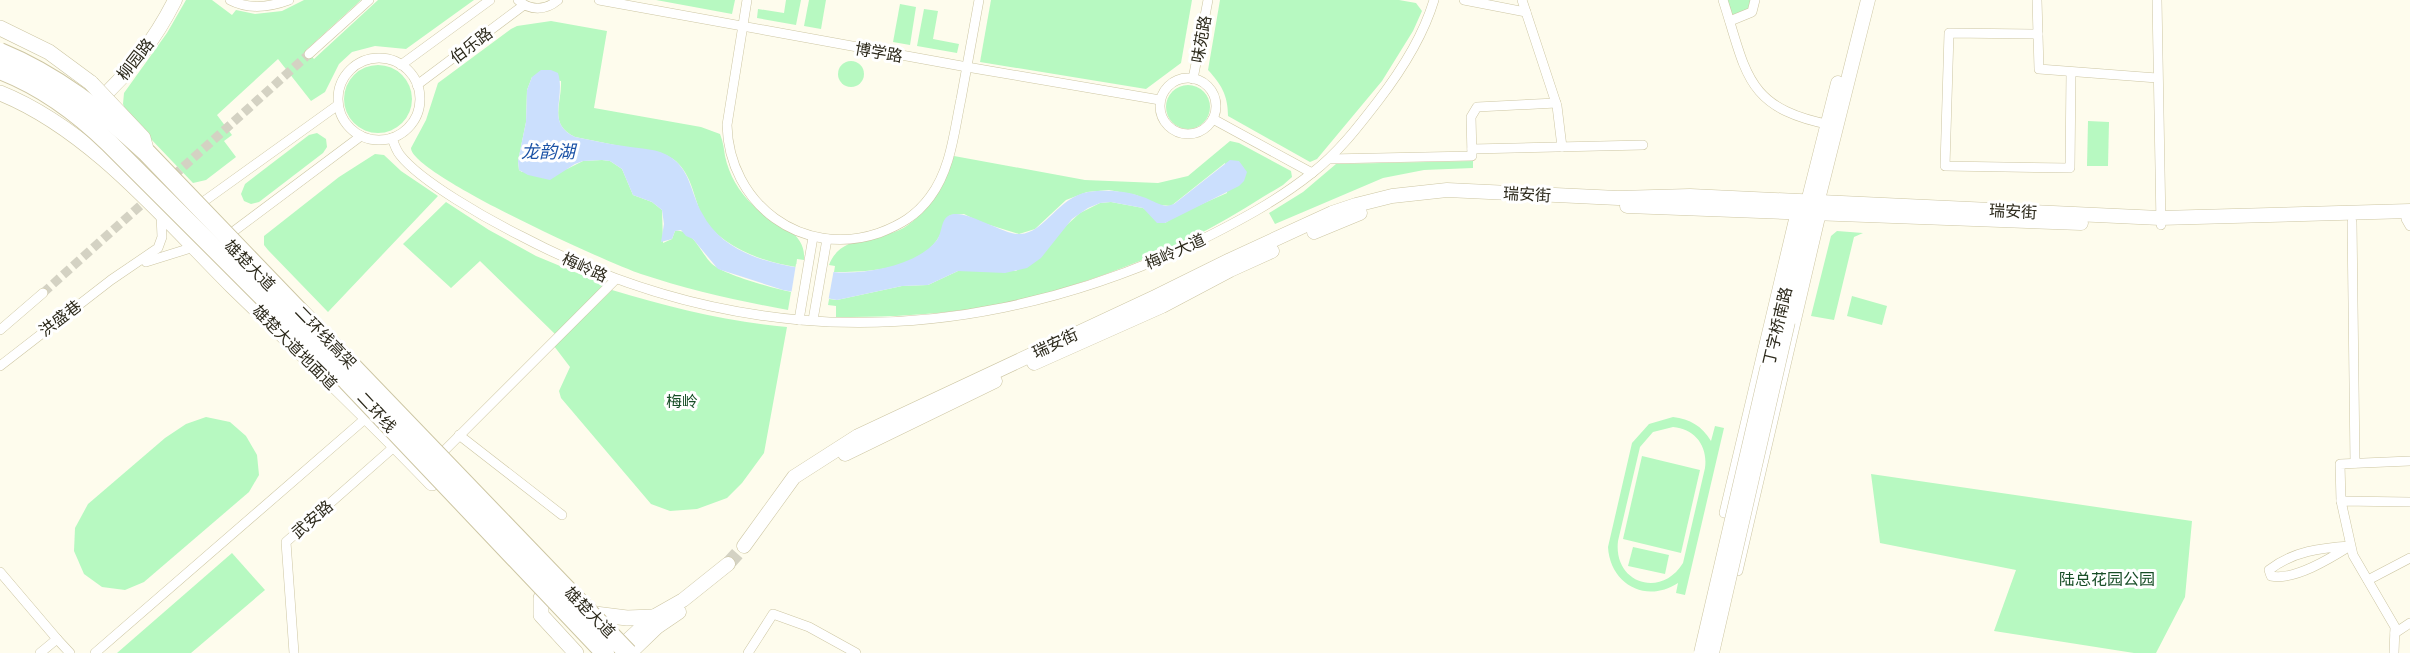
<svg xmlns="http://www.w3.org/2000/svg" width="2410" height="653" viewBox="0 0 2410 653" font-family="Ubuntu,'Noto Sans SC',sans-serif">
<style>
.green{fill:#b7f9c1;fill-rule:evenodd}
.water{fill:#cbdffd}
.pier{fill:#fefced}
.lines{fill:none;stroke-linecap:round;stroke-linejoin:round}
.street-tunnel{stroke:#d4d2c3;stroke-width:9;stroke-dasharray:9 4.5;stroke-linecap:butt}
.secondary-tunnel{stroke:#d4d2c3;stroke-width:14;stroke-dasharray:14 7;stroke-linecap:butt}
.street-casing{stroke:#cdc6a3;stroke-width:10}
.secondary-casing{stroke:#cdc6a3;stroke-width:15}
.primary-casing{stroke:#cdc6a3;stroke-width:16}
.street{stroke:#fff;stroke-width:9}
.secondary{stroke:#fff;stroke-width:14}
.primary{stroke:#fff;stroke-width:15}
.secondary-bridge-casing{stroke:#cdc6a3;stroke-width:15;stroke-linecap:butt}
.primary-bridge-casing{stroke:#cdc6a3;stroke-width:16;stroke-linecap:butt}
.highway-bridge-casing{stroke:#cdc6a3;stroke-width:20;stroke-linecap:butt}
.secondary-bridge{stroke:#fff;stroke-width:14}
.primary-bridge{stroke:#fff;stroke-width:15}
.highway-bridge{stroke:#fff;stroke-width:18}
.labels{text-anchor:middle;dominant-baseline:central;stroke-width:6;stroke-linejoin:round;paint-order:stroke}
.street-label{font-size:16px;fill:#2d2a1c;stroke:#fff}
.park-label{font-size:16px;fill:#184e27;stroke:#fff}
.water-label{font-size:18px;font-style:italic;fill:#1c53a6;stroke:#fff}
</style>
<rect width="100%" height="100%" fill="#fefced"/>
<g class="green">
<polygon points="186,0 212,0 232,15 236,10 255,14 282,11 304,0 361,0 306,50 314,59 378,0 474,0 406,49 375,46 352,52 339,64 325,92 311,101 278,59 217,115 232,135 224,141 236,157 206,180 193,183 127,114 123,104 124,93 167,33"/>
<polygon points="656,0 735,0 732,14"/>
<polygon points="786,0 801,0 796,25 757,18 758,9 784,13"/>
<polygon points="809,0 826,0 821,29 804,26"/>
<polygon points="991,0 1192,0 1181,63 1146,89 980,62"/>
<path d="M1220 0H1399L1416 3 1422 11 1413 31 1382 81 1317 159 1310 162 1228 116C1228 95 1221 84 1208 70Z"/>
<polygon points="1723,0 1755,0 1752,12 1730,21"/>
<polygon points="900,4 916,7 910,45 893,42"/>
<polygon points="924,9 938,11 933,39 959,44 957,53 917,46"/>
<path d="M551 21 607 31 594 108 701 127 720 134C723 141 724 149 725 156 729 175 739 192 753 205 772 223 807 230 804 260L797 259 796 267C762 262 715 245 700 211 693 193 690 171 673 159 658 149 642 150 625 147 608 144 592 140 575 137 548 124 562 104 561 81L532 77 527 90 526 122 518 161 519 170 522 172 567 169 583 161 602 160 610 161 622 169 633 195 652 202 662 210 663 243 672 239 675 231C692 228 701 253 711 263 723 275 773 288 791 292L788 310C738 301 689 290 641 274 608 263 411 174 411 148L426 120 438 83 511 29 517 26Z"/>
<circle cx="851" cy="74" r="13"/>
<circle cx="378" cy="99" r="34"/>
<circle cx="1188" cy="107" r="22"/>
<polygon points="2088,121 2109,122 2108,166 2087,166"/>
<polygon points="317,133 326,139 327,147 323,153 259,202 251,204 244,201 241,194 245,184 309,135"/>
<path d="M1230 141 1239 143 1291 171 1292 177 1283 185C1256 201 1229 219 1201 233 1125 271 1039 301 955 311 915 316 876 317 836 317V306L828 305 829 299 837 300 902 286 928 285 958 271H1016L1080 213 1100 203 1111 202 1143 208 1165 223 1179 214 1227 193 1225 163 1171 206 1160 205 1136 195 1109 190 1087 192 1066 200 1035 229 1019 234 980 222 964 214 950 215C946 223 942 232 937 240 915 270 869 272 834 272L835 266 829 265C842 231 882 244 908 225 932 208 942 181 954 156L1085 180 1158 183 1188 176Z"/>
<polygon points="375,154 384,155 401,171 438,196 328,312 268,250 264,245 264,236 339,177"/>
<polygon points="1473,161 1473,168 1424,170 1383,178 1275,224 1269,213 1303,192 1336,164"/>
<polygon points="446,202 489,230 536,256 606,285 556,335 480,261 451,288 403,244"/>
<polygon points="1837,231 1863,233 1854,237 1834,320 1811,316 1831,236"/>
<path d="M612 290C669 307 728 322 787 327L764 453 742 483 727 498 697 509 670 511 651 504 561 398 559 391 570 367 554 346Z"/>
<polygon points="1852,296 1887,306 1882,325 1847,316"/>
<polygon points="206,417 230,422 246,436 257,455 259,475 249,492 144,582 125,590 102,587 84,574 74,551 75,528 88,504 165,438 186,424"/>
<path d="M1673 417C1690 419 1702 426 1711 441L1715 426 1724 428 1685 595 1676 593 1678 583C1646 604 1610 584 1608 547L1632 443 1649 424ZM1673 427C1695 429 1708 446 1705 468L1683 563C1661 599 1613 583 1618 541L1640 447 1653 432Z"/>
<polygon points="1642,456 1700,470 1681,553 1623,539"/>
<polygon points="1871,474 2192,521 2185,597 2156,653 2134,653 1994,631 2016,570 1880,543"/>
<polygon points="1633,547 1669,555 1665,574 1628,566"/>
<polygon points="232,553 265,590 191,653 117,653"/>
</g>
<path class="water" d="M541 70H551L558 73C566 98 545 123 575 137 592 140 608 144 624 146 641 149 658 148 672 158 691 172 691 194 702 213 726 260 786 267 833 272 864 275 917 266 937 240 942 233 941 220 948 216 963 206 1002 235 1020 234 1045 233 1058 197 1088 192 1106 189 1129 191 1146 198 1153 201 1159 205 1167 206L1174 204 1230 160 1239 161 1247 172 1244 181 1239 186 1165 223H1157L1143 208 1111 202 1100 203 1088 208 1072 219 1041 258 1027 268 1005 273 958 271 928 285 902 286 837 300 783 290 718 269 693 239 686 236 681 230 675 231 672 239 661 242 664 224 662 210 652 202 633 195 622 169 610 161 602 160 583 161 575 164 550 180 528 175 519 170 518 161 526 122 527 90 532 77Z"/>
<polygon class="pier" points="796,264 834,269 828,302 791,295"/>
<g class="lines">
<polyline class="street-tunnel" points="43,293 309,54"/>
<polyline class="secondary-tunnel" points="728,564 744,546"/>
<g class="street-casing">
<g id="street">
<path d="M230 0C249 10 270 7 289 0"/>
<path d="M518 0C530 11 545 11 558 0"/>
<polyline points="599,0 967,67 1160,100"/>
<path d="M747 0 727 125C729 204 802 259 879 233 900 225 916 216 930 197 951 169 954 132 961 99 967 66 973 33 979 0"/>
<polyline points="1464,0 1526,12"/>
<polyline points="1522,0 1557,106 1562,147"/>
<path d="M1723 0C1747 74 1745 108 1831 125"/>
<polyline points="2037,0 2039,69 2157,78"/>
<polyline points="2157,0 2161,225"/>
<polyline points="1730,21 1752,12 1755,0"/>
<polyline points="2038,34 1949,33 1945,166 2070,168 2071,72"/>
<polyline points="309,54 369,0"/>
<circle cx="379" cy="99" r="41"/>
<polyline points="401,65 490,0"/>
<circle cx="1188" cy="106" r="28"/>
<polyline points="1193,79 1208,0"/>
<polyline points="417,85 524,5"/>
<polyline points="1213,119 1312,173"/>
<path d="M392 138C394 144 396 150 400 155 421 182 489 220 521 236 610 283 700 311 800 320 937 332 1073 301 1197 242 1237 222 1277 201 1312 173 1338 153 1358 127 1378 101 1401 71 1423 37 1434 0"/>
<polyline points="1472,149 1643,145"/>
<polyline points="1329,159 1472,156 1471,117 1477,107 1556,103"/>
<polyline points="196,207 338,105"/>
<polyline points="2406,219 2410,226"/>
<polyline points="2352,222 2355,463"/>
<polyline points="226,237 361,136"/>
<polyline points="146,262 194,247"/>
<polyline points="799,320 813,237"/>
<polyline points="813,320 827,239"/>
<polyline points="0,330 43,293"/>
<polyline points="0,366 111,280 158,248 162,237 161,215"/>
<polyline points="459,435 562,515"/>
<polyline points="438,457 615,280"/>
<polyline points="2341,501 2340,464 2410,461"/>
<polyline points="1737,515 1724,513 1795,213"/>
<path d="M2350 546C2331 558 2294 581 2271 576L2269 570C2293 551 2321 548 2350 546Z"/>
<polyline points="1738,571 1821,215"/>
<polyline points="0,572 57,639"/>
<polyline points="2368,580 2410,558"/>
<polyline points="2395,633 2410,623"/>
<polyline points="40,653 57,639 70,653"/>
<polyline points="95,653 366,418"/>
<polyline points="294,653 286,542 395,446"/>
<polyline points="748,653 773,614 809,627 856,653"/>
<polyline points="2394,653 2395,627 2353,555 2341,501 2410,502"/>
</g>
</g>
<g class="secondary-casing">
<g id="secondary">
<path d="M97 102C128 74 156 38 175 0"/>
<polyline points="1627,206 2081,223"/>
<polyline points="1314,232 1360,213"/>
<polyline points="1779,317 1838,83"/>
<polyline points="1788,319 1868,0"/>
<polyline points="1034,363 1162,306 1230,270 1272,251"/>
<polyline points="845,454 995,381"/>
<polyline points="744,546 794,477 858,436 1155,297 1230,260 1332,213 1356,205 1392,196 1447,190 1618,198 1690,196 2160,218 2410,211"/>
<polyline points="614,653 653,617 683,600 728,564"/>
<polyline points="630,653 657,627 679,612"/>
</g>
</g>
<g class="primary-casing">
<g id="primary">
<polyline points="0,28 49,52 91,83"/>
<path d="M0 93C90 129 164 218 232 286 299 351 368 416 432 483"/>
<polyline points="109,132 160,177"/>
<polyline points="541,598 541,615 576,653"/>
<polyline points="595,614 627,618 653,617"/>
</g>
</g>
<use href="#street" class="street"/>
<use href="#secondary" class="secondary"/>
<use href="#primary" class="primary"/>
<g class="secondary-bridge-casing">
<g id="secondary-bridge">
<polyline points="1701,653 1779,317"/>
<polyline points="1712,653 1788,322"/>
</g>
</g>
<g class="primary-bridge-casing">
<polyline id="primary-bridge" points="91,83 143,138 147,153"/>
</g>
<g class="highway-bridge-casing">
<g id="highway-bridge">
<path d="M0 52C56 75 102 111 147 153L628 653"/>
<path d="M0 70C42 86 77 112 109 143L347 381 605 653"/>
</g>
</g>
<use href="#secondary-bridge" class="secondary-bridge"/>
<use href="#primary-bridge" class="primary-bridge"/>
<use href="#highway-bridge" class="highway-bridge"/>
</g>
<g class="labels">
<g class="street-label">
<text transform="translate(1201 39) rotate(-80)">味苑路</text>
<text transform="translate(471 45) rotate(-37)">伯乐路</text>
<text transform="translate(879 52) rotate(10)">博学路</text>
<text transform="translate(135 59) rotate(-52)">柳园路</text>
<text transform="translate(1527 194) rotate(3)">瑞安街</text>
<text transform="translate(2013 211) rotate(3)">瑞安街</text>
<text transform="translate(1175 251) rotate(-24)">梅岭大道</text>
<text transform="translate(250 265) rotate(45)">雄楚大道</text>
<text transform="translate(585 267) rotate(24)">梅岭路</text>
<text transform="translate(60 318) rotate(-37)">洪盛巷</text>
<text transform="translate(1777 326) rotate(-77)">丁字桥南路</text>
<text transform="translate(326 337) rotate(46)">二环线高架</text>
<text transform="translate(1055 343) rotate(-25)">瑞安街</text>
<text transform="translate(295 347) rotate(45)">雄楚大道地面道</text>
<text transform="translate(377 412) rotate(47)">二环线</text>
<text transform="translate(312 519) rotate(-41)">武安路</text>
<text transform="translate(590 612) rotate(45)">雄楚大道</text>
</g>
<g class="park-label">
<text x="682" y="401">梅岭</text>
<text x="2107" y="579">陆总花园公园</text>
</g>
<g class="water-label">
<text x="548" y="151">龙韵湖</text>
</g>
</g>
</svg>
